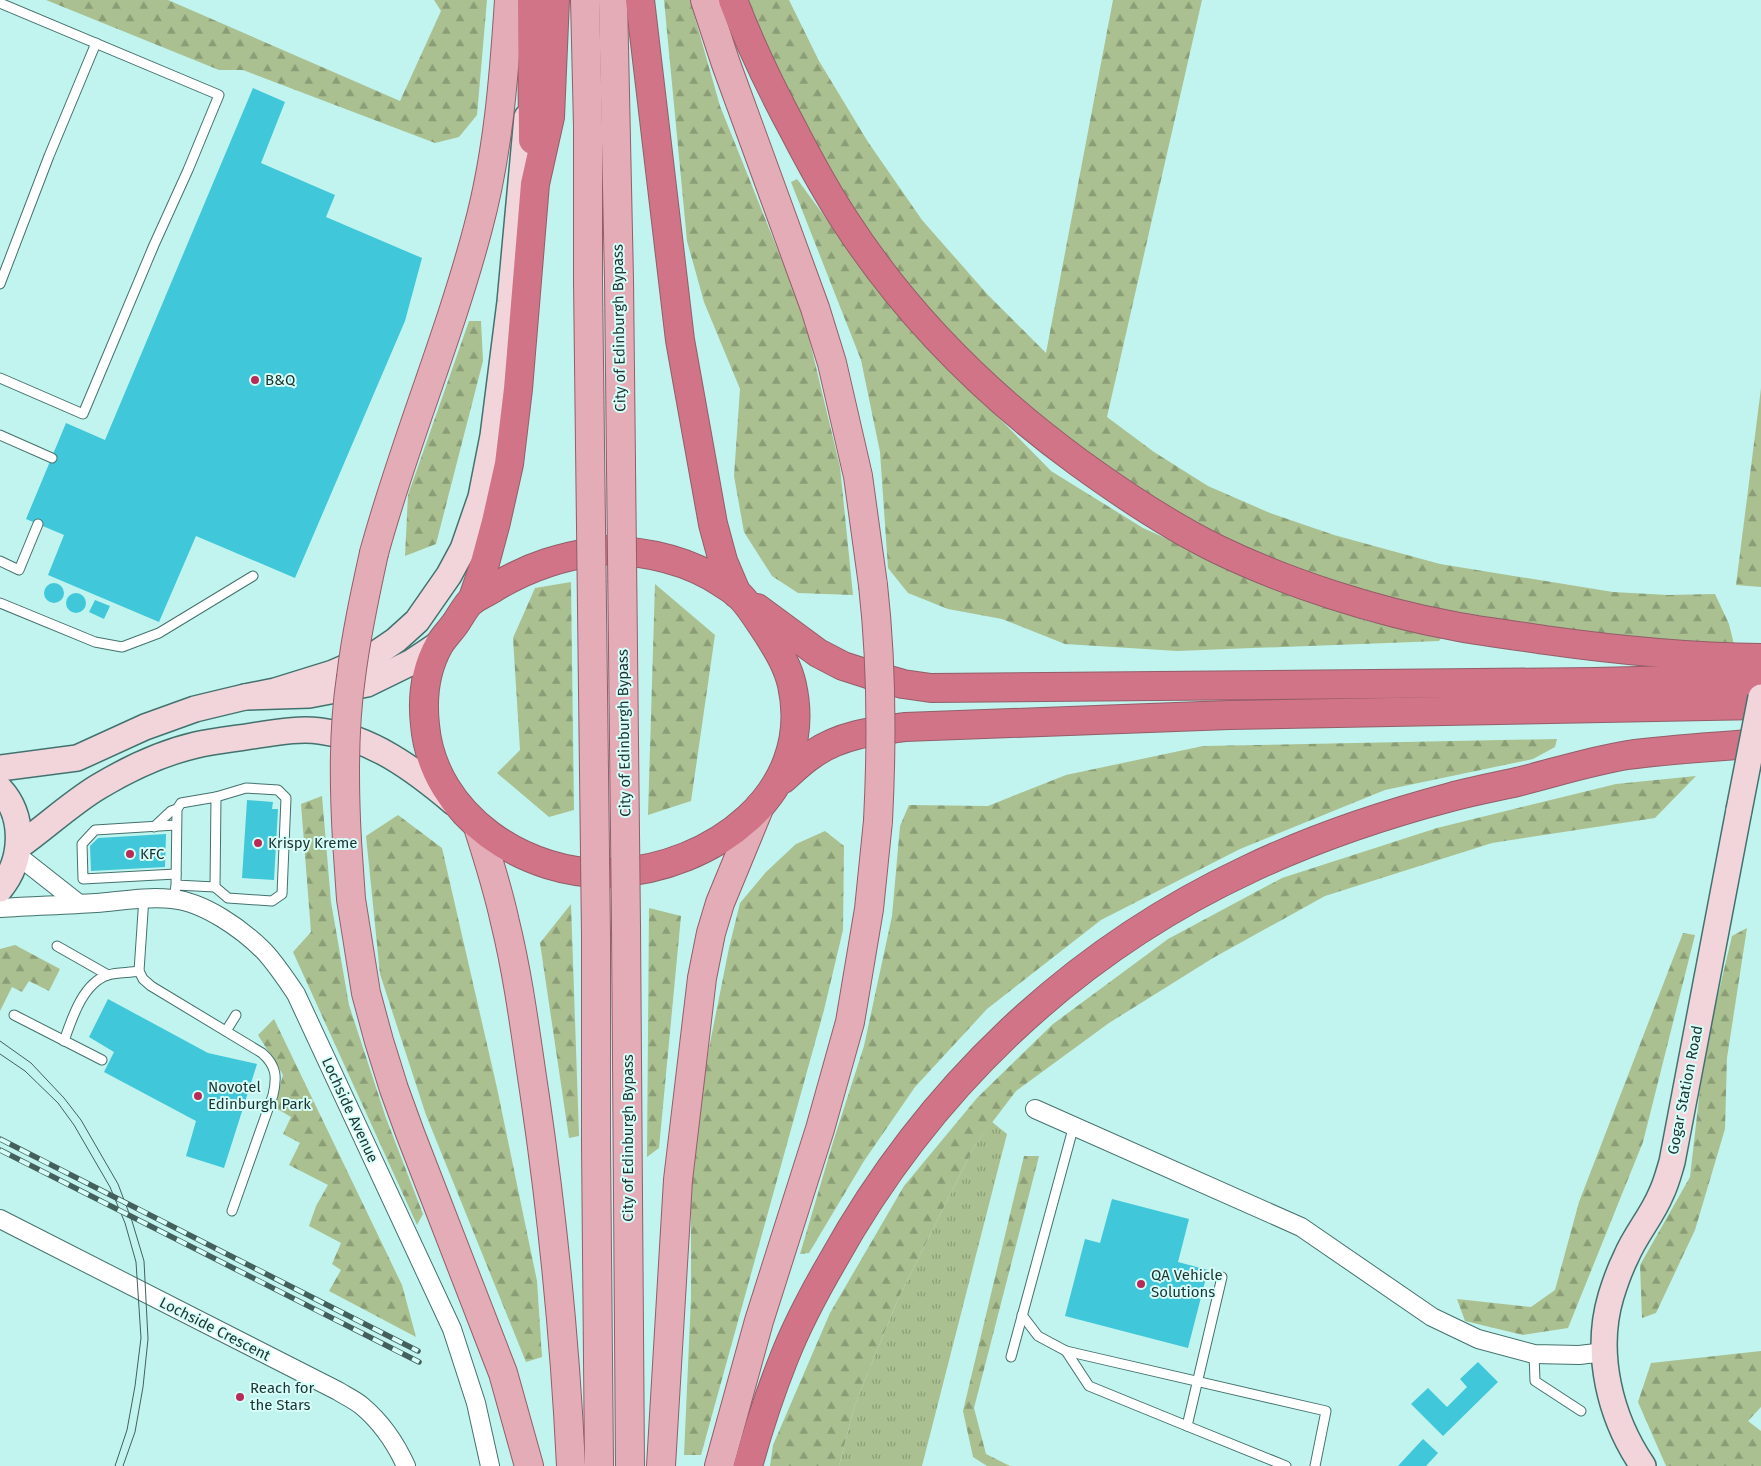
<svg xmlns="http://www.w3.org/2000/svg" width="1761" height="1466" viewBox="0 0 1761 1466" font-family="'Fira Sans',sans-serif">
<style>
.grass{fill:url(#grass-tufts)}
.forest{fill:url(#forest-firs)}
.building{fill:#40c7d9}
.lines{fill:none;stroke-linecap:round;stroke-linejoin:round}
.lane-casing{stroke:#43726e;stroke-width:11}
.street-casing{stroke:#43726e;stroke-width:20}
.secondary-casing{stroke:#43726e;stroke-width:28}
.primary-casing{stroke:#935d69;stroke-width:30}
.highway-casing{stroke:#935d69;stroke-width:30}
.lane{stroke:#fff;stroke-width:9}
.street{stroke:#fff;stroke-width:18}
.secondary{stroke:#f2d5db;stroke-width:25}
.primary{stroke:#e4acb7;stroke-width:28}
.highway{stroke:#d27487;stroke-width:28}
.tram{stroke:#44605d;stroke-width:1}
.rail-casing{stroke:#44605d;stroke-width:5.5}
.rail{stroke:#d6fffa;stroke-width:4;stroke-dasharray:11;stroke-linecap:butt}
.secondary-bridge-casing{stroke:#43726e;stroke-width:28;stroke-linecap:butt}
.primary-bridge-casing{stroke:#935d69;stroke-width:30;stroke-linecap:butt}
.secondary-bridge{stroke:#f2d5db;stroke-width:25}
.primary-bridge{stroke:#e4acb7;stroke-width:28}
.poi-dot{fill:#b92a56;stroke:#d6fffa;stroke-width:2}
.labels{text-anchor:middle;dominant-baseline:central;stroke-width:4;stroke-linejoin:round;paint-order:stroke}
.street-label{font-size:15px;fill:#1e3230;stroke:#d6fffa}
.poi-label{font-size:15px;fill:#1e3230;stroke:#d6fffa;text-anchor:start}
</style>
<defs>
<pattern id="grass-tufts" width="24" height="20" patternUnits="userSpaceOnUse" patternTransform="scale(1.25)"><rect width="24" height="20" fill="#aac090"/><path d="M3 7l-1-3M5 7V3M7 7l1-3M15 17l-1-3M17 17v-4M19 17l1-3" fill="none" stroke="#8a9d76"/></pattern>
<pattern id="forest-firs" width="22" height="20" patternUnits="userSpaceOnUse" patternTransform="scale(1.25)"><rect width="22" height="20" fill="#aac090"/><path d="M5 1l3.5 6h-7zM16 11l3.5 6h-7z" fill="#8a9d76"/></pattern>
</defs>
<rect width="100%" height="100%" fill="#c1f4ee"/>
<polygon class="grass" points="992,1122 1007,1134 922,1466 839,1466 855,1404 899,1297 975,1145"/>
<g class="forest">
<polygon points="46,0 168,0 400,101 441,11 434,0 487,0 477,115 459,137 435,143 243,70 219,70"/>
<polygon points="664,0 690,0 720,106 803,313 840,467 853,595 798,593 772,576 744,532 734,476 740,389 704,302 687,241"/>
<polygon points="733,0 789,0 819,61 868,142 922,220 988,295 1046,353 1113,0 1202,0 1107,417 1154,452 1208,486 1270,513 1334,535 1440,564 1613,592 1668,595 1715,594 1729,624 1737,657 1335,595 1116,490 877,266"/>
<polygon points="797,179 895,312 1051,471 1143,528 1263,582 1366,621 1443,636 1439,641 1177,651 1065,644 1002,619 948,609 908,593 888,568 880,452 861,360 791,182"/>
<polygon points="469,321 481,321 483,361 436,544 405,556 408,495"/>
<polygon points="1761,388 1761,587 1736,585"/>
<polygon points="571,582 574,810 549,817 497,773 520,750 513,638 535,588"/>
<polygon points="655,584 715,635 691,801 648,815"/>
<polygon points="1557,739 1555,747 1533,759 1385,790 1240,849 1101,920 987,1009 915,1087 864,1161 809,1253 800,1254 834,1139 864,1046 892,916 900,826 909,805 988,806 1066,775 1203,746"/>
<polygon points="1696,776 1655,818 1492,843 1325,896 1213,958 1109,1023 1016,1091 975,1145 899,1297 855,1404 839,1466 770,1466 773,1445 830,1313 904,1186 977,1098 1053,1024 1168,939 1282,878 1437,828 1616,784"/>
<polygon points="322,796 331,902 349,1005 386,1118 423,1214 417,1225 293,952 311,932 301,804"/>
<polygon points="398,815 442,848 497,1088 537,1281 542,1357 526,1362 426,1115 380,974 366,836"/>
<polygon points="825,831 844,846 843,930 824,1010 701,1455 684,1455 691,1298 691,1193 702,1083 729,948 740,903 766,872 796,844"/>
<polygon points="571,904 579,1136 569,1138 540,943"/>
<polygon points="649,908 681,916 659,1148 647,1157"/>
<polygon points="1747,928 1727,1058 1725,1129 1695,1230 1656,1313 1642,1318 1640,1265 1690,1177 1704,1054 1732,936"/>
<polygon points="1683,933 1695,935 1643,1142 1568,1328 1523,1335 1465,1321 1457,1299 1531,1307 1555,1290 1579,1202"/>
<polygon points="15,945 60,969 49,991 29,981 22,992 12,987 0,1011 0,949"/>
<polygon points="274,1019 402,1285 416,1337 329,1291 341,1270 332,1264 341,1243 309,1226 316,1206 328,1185 289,1165 300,1143 283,1134 291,1117 274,1107 283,1075 258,1035"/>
<polygon points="1024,1156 1039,1156 974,1408 986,1454 1010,1466 987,1466 973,1457 963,1411"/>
<polygon points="1761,1351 1761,1407 1748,1421 1761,1431 1761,1466 1666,1466 1638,1402 1651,1363"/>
</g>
<g class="building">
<polygon points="253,88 285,102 261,163 335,195 326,217 422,258 405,321 295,578 196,536 159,622 48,575 64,535 26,519 66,423 105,440"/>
<circle cx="54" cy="593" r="10"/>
<circle cx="76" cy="603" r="10"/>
<polygon points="95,600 110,606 104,619 89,612"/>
<polygon points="247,800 273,802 272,809 278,809 274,880 242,878"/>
<polygon points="166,834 165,867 91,871 90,846 98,838"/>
<polygon points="108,999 208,1053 257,1064 224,1168 186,1156 196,1121 104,1072 114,1052 89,1037"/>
<polygon points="1112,1199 1189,1219 1178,1262 1208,1270 1188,1348 1065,1316 1085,1239 1100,1243"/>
<polygon points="1478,1362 1498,1382 1443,1436 1411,1404 1428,1388 1447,1407 1467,1387 1460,1379"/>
<polygon points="1423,1439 1438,1453 1426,1466 1398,1466"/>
</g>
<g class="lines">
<g class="lane-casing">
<g id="lane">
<polyline points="0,3 219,95 188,170 154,245 83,414 0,378"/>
<polyline points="0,284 49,156 96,43"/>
<polyline points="0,435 52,458"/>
<polyline points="0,561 19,570 38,524"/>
<polyline points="0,603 95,642 122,647 159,633 253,576"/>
<polyline points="154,827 171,811 177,809"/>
<polyline points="176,874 83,879 82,844 95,830 176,825"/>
<polyline points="215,887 228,898 272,901 282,894 286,798 278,790 246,788 216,797"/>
<path d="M144 897 139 971 143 979 151 986 262 1053C277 1066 277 1078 273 1095L232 1211"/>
<polyline points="174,899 176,885 177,809 181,803 216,797 215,887 176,885"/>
<polyline points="57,946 108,975"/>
<polyline points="14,1015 102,1060"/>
<polyline points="226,1031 236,1015"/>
<path d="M64 1041C72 1018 83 983 108 975 118 972 129 973 139 971"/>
<polyline points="1022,1315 1038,1336 1066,1351 1326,1411 1315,1466"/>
<polyline points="1066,1351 1089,1386 1187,1426 1222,1277"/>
<polyline points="1534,1354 1535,1381 1581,1411"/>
<polyline points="1011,1357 1074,1125"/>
<polyline points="1187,1426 1286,1466"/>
</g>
</g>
<g class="street-casing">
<g id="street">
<polyline points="17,855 78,903"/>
<path d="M0 908C32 906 64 905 96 903 121 901 146 896 172 899 204 902 242 929 264 951 276 964 286 979 296 994L452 1329 476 1403 490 1466"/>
<polyline points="1035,1109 1301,1227 1432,1317 1478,1339 1534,1354 1579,1355 1605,1352"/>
<path d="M0 1219 338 1391C346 1396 355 1400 362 1406 381 1422 396 1444 406 1466"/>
</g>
</g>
<g class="secondary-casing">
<g id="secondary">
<polyline points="245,697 275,691 333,673 374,655 396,640 417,621 449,575 463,549 481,497 493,436 510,302 527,117"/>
<polyline points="0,768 77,758 145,727 195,709 224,702 245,697 309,695 367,684 412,662 439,644"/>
<path d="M0 789C26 817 23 861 0 889"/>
<path d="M19 846C46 827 70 804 98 787 128 769 162 753 196 745 214 741 233 739 252 736 274 733 297 728 320 731 371 737 415 770 453 802"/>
<path d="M1643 1466C1610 1418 1594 1353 1611 1296 1615 1283 1620 1269 1626 1257 1635 1235 1652 1216 1661 1194 1666 1184 1669 1172 1672 1162L1739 810"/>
</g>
</g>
<g class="primary-casing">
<g id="primary">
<polyline points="585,0 588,127 588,281"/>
<polyline points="613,0 619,280"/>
<polyline points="705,0 726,64 815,308 832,363 858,476 873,585"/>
<path d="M374 553C404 443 449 338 478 228 498 154 504 77 509 0"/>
<path d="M478 827C488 858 498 890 505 922 519 979 526 1038 535 1097 553 1220 565 1342 571 1466"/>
<polyline points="347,841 351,899 366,993 379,1041 394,1089 410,1133 503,1373 529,1466"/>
<polyline points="626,926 630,1466"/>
<polyline points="596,936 596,1145 599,1466"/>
<polyline points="661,1466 678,1180 702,978 711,933 720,903 760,806"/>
<polyline points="719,1466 759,1321 820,1129 850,1022 869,909 878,821"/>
</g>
</g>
<g class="highway-casing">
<g id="highway">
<polyline points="532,0 533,140"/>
<polyline points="640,0 680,340 713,524 723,561 737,594"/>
<path d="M733 0C750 45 771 88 794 131 810 162 827 193 846 222 907 316 988 396 1078 462 1122 494 1168 525 1217 549 1287 583 1377 612 1454 626 1484 632 1515 635 1545 640 1616 650 1689 657 1761 658"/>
<path d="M603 550C646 551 686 559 722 583 728 587 735 591 740 596 751 607 760 623 769 636 779 652 788 667 792 685 816 794 711 868 613 873 526 877 433 816 425 725 422 698 425 670 439 645 443 638 450 631 455 624 460 617 465 607 471 601 478 596 488 592 495 587 532 565 561 557 603 550Z"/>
<polyline points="472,601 485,563 496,522 509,464 518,389 535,184 550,117 555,0"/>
<polyline points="757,608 818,653 843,666 868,674 903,684 931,688 1595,682 1761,678"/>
<path d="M783 779C792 771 802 761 813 754 840 735 873 731 905 727L1229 715 1761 705"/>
<path d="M748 1466C758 1430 770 1393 784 1358 797 1325 814 1293 832 1262 927 1090 1071 952 1249 869 1314 838 1383 815 1451 797 1473 791 1495 787 1517 782 1554 773 1590 761 1628 755 1672 749 1716 747 1761 743"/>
</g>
</g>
<use href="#lane" class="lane"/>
<use href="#street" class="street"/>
<use href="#secondary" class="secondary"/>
<use href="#primary" class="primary"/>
<use href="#highway" class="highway"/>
<g class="tram">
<polyline points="0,1041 31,1063 64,1098 81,1120 118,1184 132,1221 144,1261 148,1339 143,1387 135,1432 123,1466"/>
<polyline points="0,1054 25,1071 58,1103 74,1125 110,1187 125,1223 136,1262 141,1338 135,1386 127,1430 115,1466"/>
</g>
<g class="rail-casing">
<g id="rail">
<polyline points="0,1139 418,1351"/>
<polyline points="0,1150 419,1362"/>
</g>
</g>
<use href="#rail" class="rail"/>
<g class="secondary-bridge-casing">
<polyline id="secondary-bridge" points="1739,810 1761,697"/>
</g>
<g class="primary-bridge-casing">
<g id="primary-bridge">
<polyline points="619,280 626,926"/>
<polyline points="588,281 596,936"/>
<path d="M873 585C882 664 882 743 878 821"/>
<path d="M347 841C344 786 343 731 351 677 356 635 365 594 374 553"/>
</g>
</g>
<use href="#secondary-bridge" class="secondary-bridge"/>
<use href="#primary-bridge" class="primary-bridge"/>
</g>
<g class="poi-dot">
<circle cx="255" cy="380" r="5"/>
<circle cx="258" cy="843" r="5"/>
<circle cx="130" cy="854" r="5"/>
<circle cx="198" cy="1096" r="5"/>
<circle cx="1141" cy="1284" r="5"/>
<circle cx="240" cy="1397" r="5"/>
</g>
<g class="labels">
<g class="street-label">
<text transform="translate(619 328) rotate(-91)">City of Edinburgh Bypass</text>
<text transform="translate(624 733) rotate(-91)">City of Edinburgh Bypass</text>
<text transform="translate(1685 1090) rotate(-79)">Gogar Station Road</text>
<text transform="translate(350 1110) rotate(65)">Lochside Avenue</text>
<text transform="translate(628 1138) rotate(-90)">City of Edinburgh Bypass</text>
<text transform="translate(215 1329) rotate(27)">Lochside Crescent</text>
</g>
<g class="poi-label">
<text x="265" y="380">B&amp;Q</text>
<text x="268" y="843">Krispy Kreme</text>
<text x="140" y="854">KFC</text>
<text x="208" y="1087">Novotel<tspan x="208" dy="17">Edinburgh Park</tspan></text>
<text x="1151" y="1275">QA Vehicle<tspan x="1151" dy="17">Solutions</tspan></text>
<text x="250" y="1388">Reach for<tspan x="250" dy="17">the Stars</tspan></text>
</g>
</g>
</svg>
